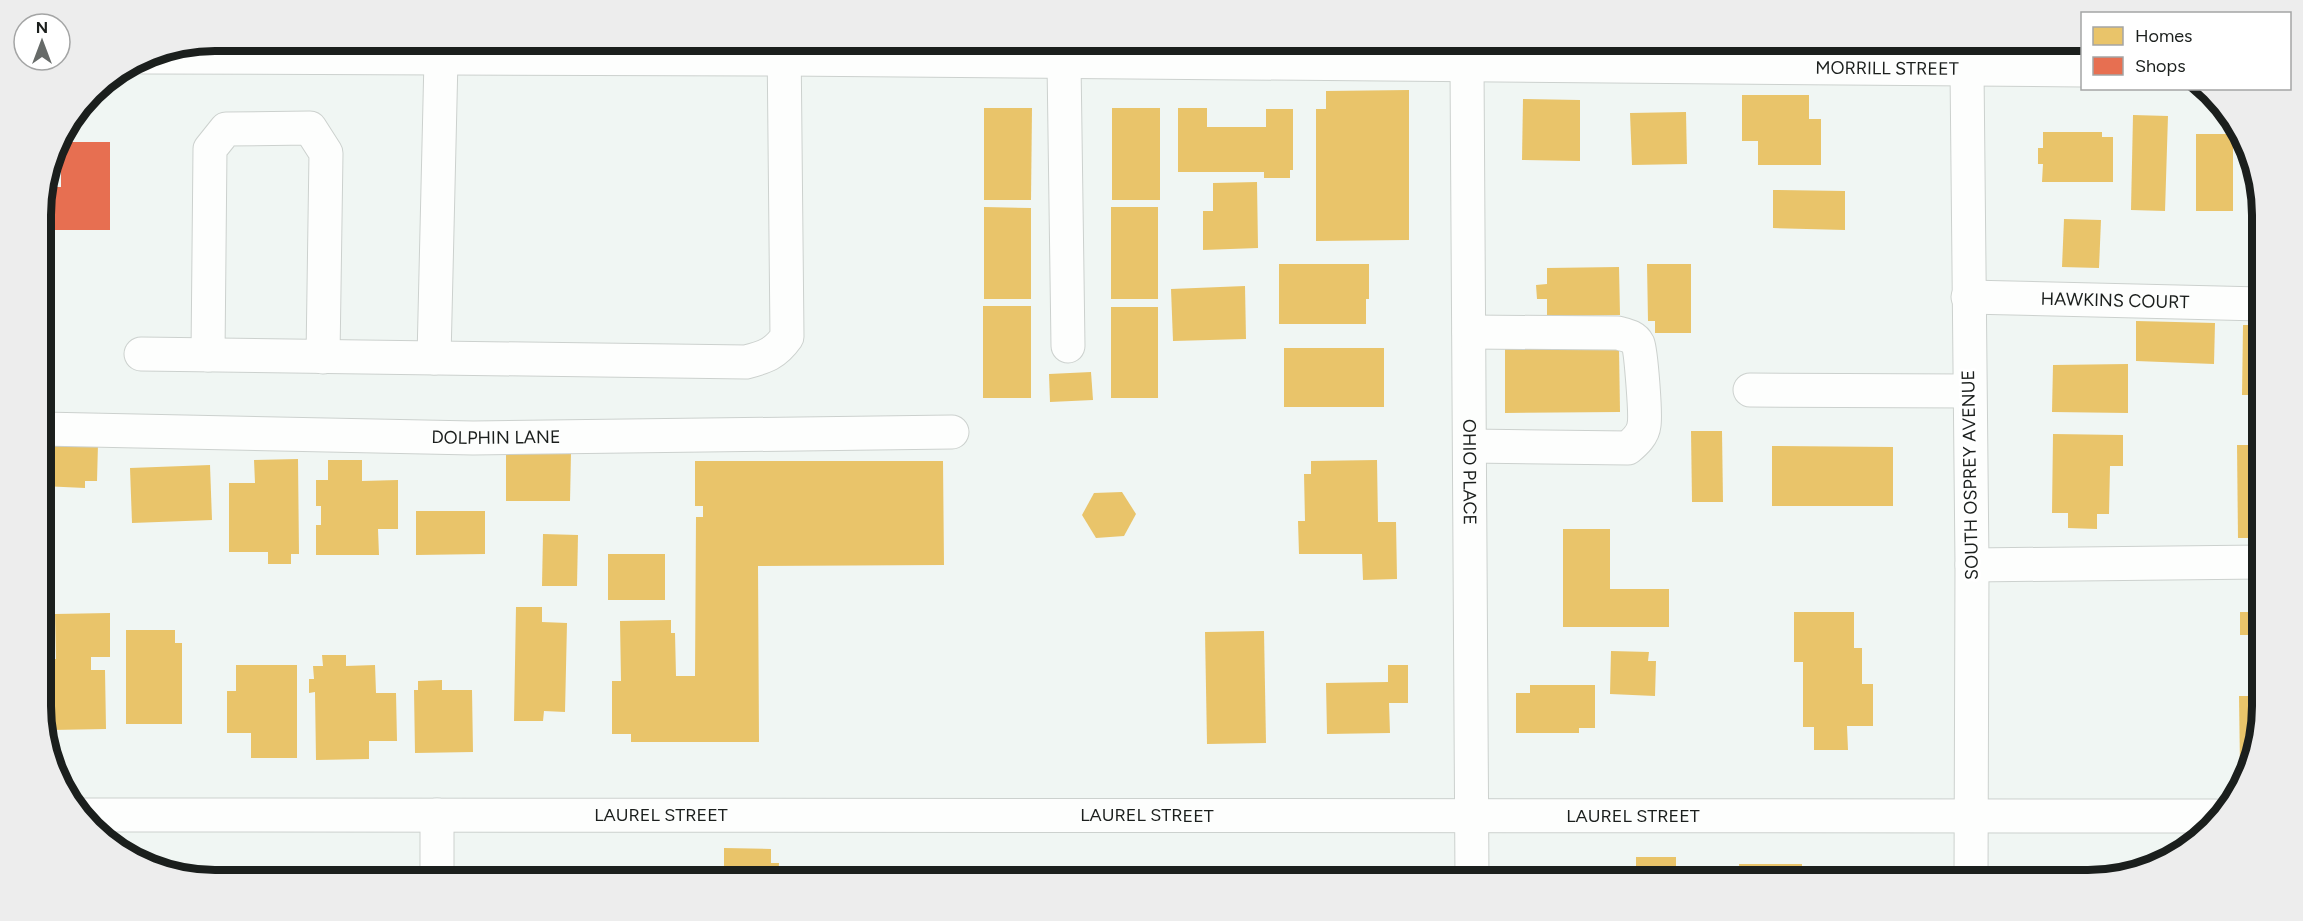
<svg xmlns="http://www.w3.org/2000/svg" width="2303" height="921" viewBox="0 0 2303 921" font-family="Figtree,sans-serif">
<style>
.homes{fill:#e9c46a}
.shops{fill:#e76f51}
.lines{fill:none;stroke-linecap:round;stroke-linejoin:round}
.minor-casing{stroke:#ccd1ce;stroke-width:35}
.minor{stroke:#fdfefd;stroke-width:33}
.labels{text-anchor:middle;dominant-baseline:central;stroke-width:6;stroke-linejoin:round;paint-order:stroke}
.street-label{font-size:18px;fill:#1b1f1d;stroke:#fff}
.rim{fill:none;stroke:#1b1f1d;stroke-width:8}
</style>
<rect width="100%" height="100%" fill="#f0f6f3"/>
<g class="homes">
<polygon points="1409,90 1409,240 1316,241 1316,109 1326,109 1326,91"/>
<polygon points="1742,95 1809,95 1809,119 1821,119 1821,165 1758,165 1758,141 1742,141"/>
<polygon points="1523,99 1580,100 1580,161 1522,160"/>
<polygon points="984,108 1032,108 1031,200 984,200"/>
<rect x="1112" y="108" width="48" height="92"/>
<polygon points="1178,108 1207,108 1207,127 1266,127 1266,109 1293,109 1293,170 1290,170 1290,178 1264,178 1264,172 1178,172"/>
<polygon points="1686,112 1687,164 1632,165 1630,113"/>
<polygon points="2133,115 2168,116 2165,211 2131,210"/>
<polygon points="2043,132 2102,132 2102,137 2113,137 2113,182 2042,182 2043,164 2038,164 2038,148 2043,148"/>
<rect x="2196" y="134" width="37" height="77"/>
<polygon points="1257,182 1258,248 1203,250 1203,211 1213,211 1213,183"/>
<polygon points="1773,190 1845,191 1845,230 1773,228"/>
<polygon points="984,207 1031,208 1031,299 984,299"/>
<rect x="1111" y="207" width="47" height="92"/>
<polygon points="2064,219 2101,220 2099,268 2062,267"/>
<polygon points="1279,264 1369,264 1369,299 1366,299 1366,324 1279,324"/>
<polygon points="1647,264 1691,264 1691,333 1655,333 1655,321 1648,321"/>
<polygon points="1619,267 1620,315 1547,316 1547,299 1537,299 1536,285 1547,284 1547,268"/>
<polygon points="1245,286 1246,339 1173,341 1171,289"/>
<rect x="983" y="306" width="48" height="92"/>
<rect x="1111" y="307" width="47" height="91"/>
<polygon points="2136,321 2215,323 2214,364 2136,361"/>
<polygon points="2243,325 2261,325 2262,395 2242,395"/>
<polygon points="1619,347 1620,412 1505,413 1505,348"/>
<rect x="1284" y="348" width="100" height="59"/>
<polygon points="2128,364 2128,413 2052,412 2053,365"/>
<polygon points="1091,372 1093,400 1050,402 1049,374"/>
<polygon points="1691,431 1722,431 1723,502 1692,502"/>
<polygon points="2053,434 2123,435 2123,466 2110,466 2109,514 2097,514 2097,529 2068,528 2068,513 2052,513"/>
<polygon points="42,437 98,444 97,481 85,481 85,488 42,486"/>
<polygon points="2237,445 2262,445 2262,538 2238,538"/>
<polygon points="1772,446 1893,447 1893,506 1772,506"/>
<polygon points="506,451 571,453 570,501 506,501"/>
<polygon points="298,459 299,554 291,554 291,564 268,564 268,552 229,552 229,483 255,483 254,460"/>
<polygon points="328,460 362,460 362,481 398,480 398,529 378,529 379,555 316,555 316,525 321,525 321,506 316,506 316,480 328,480"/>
<polygon points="1377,460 1378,522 1396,522 1397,579 1363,580 1362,554 1299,554 1298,521 1305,521 1304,474 1311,474 1311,461"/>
<polygon points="695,461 943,461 944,565 758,566 759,742 631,742 631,734 612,734 612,681 621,681 620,621 671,620 671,633 675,633 676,676 695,676 696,517 703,517 703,506 695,506"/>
<polygon points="210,465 212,520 132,523 130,468"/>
<polygon points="1122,492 1136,514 1124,536 1096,538 1082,515 1094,493"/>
<polygon points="416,511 485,511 485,554 416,555"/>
<polygon points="1563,529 1610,529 1610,589 1669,589 1669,627 1563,627"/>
<polygon points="543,534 578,535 577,586 542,586"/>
<rect x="608" y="554" width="57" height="46"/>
<polygon points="2257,595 2262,595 2262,666 2257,666 2257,635 2240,635 2240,612 2258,612"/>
<polygon points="516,607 542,607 542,622 567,623 565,712 544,711 543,721 514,721"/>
<polygon points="1794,612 1854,612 1854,648 1862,648 1862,684 1873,684 1873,726 1847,726 1848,750 1814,750 1814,727 1803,727 1803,662 1794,662"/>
<polygon points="110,613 110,657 91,657 91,670 105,670 106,729 52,730 52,705 44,705 43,659 56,659 55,614"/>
<polygon points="126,630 175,630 175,643 182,643 182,724 126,724"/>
<polygon points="1264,631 1266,743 1207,744 1205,632"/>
<polygon points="1611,651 1649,652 1648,661 1656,661 1655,696 1610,694"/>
<polygon points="322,655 346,655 346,666 375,665 376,693 396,693 397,741 369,741 369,759 316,760 315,692 309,693 309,679 314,679 313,666 323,666"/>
<polygon points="236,665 297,665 297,758 251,758 251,733 227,733 227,691 236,691"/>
<polygon points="1388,665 1408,665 1408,703 1389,703 1390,733 1327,734 1326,683 1388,682"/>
<polygon points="442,680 442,690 472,690 473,752 415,753 414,690 418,690 418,681"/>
<polygon points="1530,685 1595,685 1595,728 1579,728 1579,733 1516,733 1516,693 1530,693"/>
<polygon points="2239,696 2262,696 2253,763 2250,767 2240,767"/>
<polygon points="724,848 771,849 771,863 779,863 778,880 724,880"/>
<rect x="1636" y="857" width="40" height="23"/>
<polygon points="1739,864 1802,864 1802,880 1740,880"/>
<rect x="799" y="869" width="53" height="11"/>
<polygon points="1579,871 1579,880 1529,880 1529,872"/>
<polygon points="1347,876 1412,878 1412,880 1346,880"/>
</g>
<polygon class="shops" points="61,142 110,142 110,230 51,230 51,187 61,187"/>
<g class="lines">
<g class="minor-casing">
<g id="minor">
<path id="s1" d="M143 57 784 59 2082 70"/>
<polyline points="1064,62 1068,346"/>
<path id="s2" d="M1467 66 1472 880"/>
<path id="s3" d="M1968 297 2261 304"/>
<path d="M1469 332 1618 333C1625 335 1634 336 1638 344 1641 352 1646 415 1644 425 1643 435 1635 442 1628 448L1470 446"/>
<path d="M141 354 746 362C765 357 775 354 787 337L784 40"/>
<polyline points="208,355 210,149 226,129 310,128 326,153 323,357"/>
<polyline points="434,358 441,59"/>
<polyline points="1750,390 1969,391"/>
<path id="s4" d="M42 429 473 438 952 432"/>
<polyline points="1972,565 2262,562"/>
<path id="s5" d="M81 815 2215 816"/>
<polyline points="437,880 437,815"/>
<polyline points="1971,880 1972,565 1967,69 1975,40"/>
</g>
</g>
<use href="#minor" class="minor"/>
</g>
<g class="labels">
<g class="street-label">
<text stroke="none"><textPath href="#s1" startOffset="1744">MORRILL STREET</textPath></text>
<text stroke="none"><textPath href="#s3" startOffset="147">HAWKINS COURT</textPath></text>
<text stroke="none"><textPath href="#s4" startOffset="454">DOLPHIN LANE</textPath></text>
<text stroke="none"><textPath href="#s2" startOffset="406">OHIO PLACE</textPath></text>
<text transform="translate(1970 475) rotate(-91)">SOUTH OSPREY AVENUE</text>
<text stroke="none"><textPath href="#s5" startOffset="1066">LAUREL STREET</textPath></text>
<text stroke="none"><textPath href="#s5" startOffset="580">LAUREL STREET</textPath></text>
<text stroke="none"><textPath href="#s5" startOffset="1552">LAUREL STREET</textPath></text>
</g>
</g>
<path d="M0 0H2303V921H0ZM215 51H2088A164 164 0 0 1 2252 215V706A164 164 0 0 1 2088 870H215A164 164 0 0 1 51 706V215A164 164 0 0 1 215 51Z" fill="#ededed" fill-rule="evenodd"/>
<path class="rim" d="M215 51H2088A164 164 0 0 1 2252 215V706A164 164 0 0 1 2088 870H215A164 164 0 0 1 51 706V215A164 164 0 0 1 215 51Z"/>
<rect x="2081" y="12" width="210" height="78" fill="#ffffff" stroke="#a4a5a5" stroke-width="1.5"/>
<rect x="2093" y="27" width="30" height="18" fill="#e9c46a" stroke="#a4a5a5" stroke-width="1.5"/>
<text x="2135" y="42" font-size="18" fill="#1b1f1d">Homes</text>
<rect x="2093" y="57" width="30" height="18" fill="#e76f51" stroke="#a4a5a5" stroke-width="1.5"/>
<text x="2135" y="72" font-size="18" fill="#1b1f1d">Shops</text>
<g transform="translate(42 42)"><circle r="28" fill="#ffffff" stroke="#a4a5a5" stroke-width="1.5"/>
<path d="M0-4.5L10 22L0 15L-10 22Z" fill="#666a68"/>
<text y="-9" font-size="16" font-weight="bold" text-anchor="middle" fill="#1b1f1d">N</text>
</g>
</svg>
